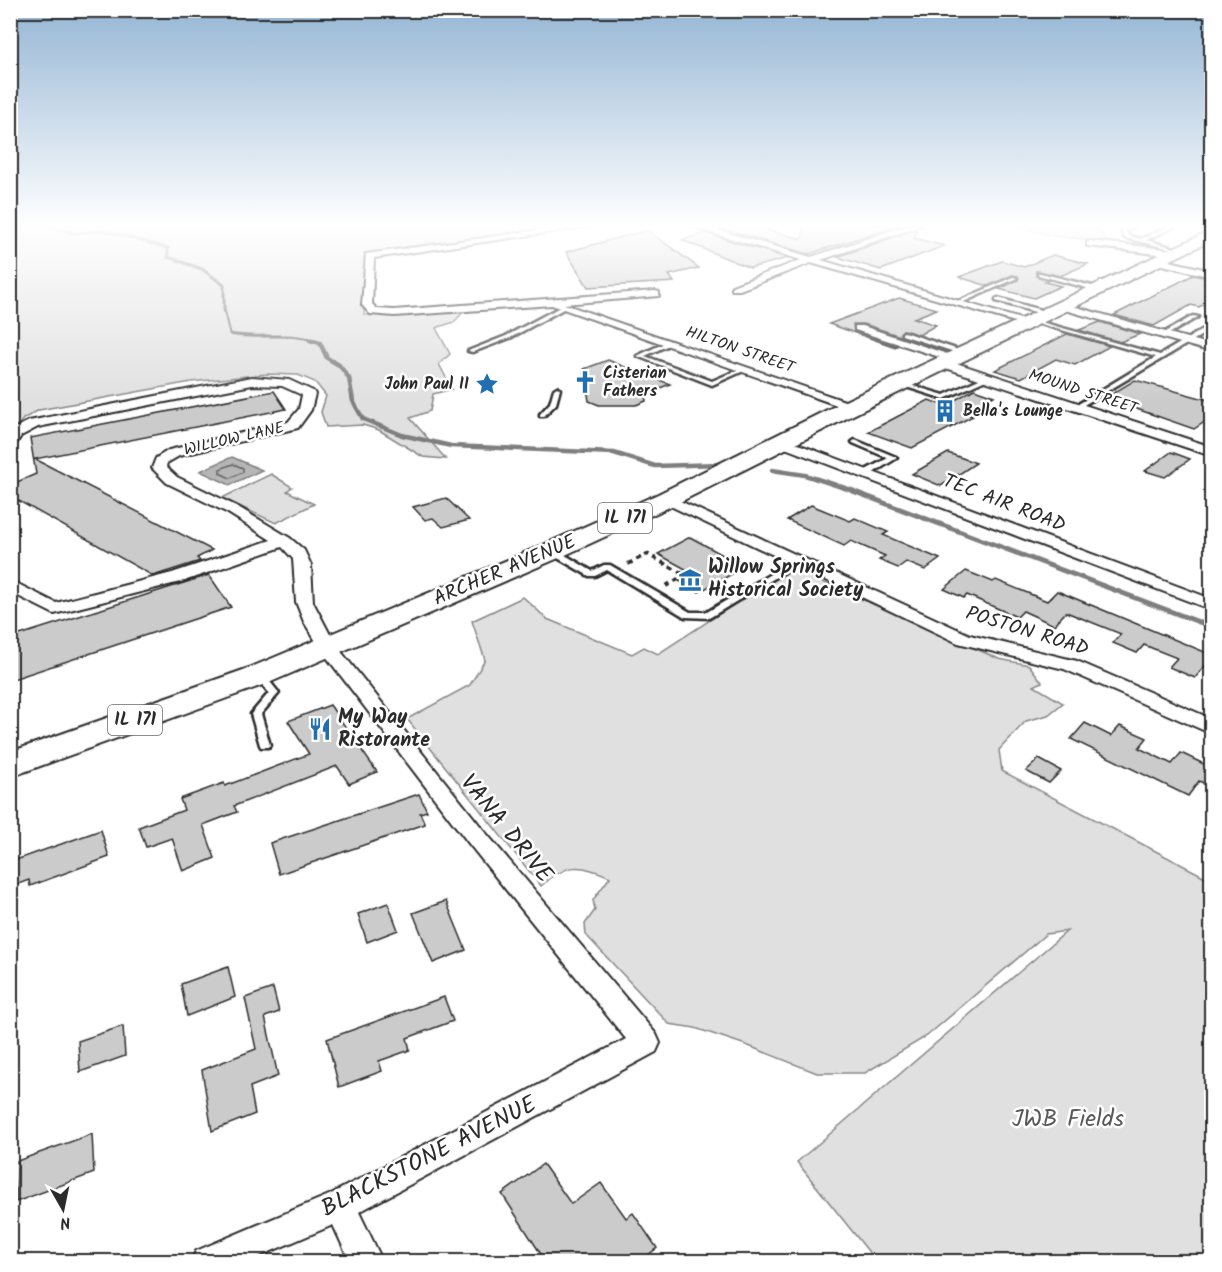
<svg xmlns="http://www.w3.org/2000/svg" width="1222" height="1272" viewBox="0 0 1222 1272" font-family="Kalam,sans-serif">
<style>
.green{fill:#e0e0e0;stroke:#868686;stroke-width:1.5}
.water{fill:#b6b6b6;stroke:#7e7e7e;stroke-width:1.5}
.lines{fill:none;stroke-linecap:round;stroke-linejoin:round}
.shore{stroke:#636363;stroke-width:1.5}
.stream-far2{stroke:#7e7e7e;stroke-width:3}
.stream-far1{stroke:#7e7e7e;stroke-width:4.5}
.stream{stroke:#7e7e7e;stroke-width:5}
.building{fill:#cbcbcb;stroke:#2b2b2b;stroke-width:1.5}
.service-casing{stroke:#2b2b2b;stroke-width:5}
.minor-casing{stroke:#2b2b2b;stroke-width:4}
.primary-casing{stroke:#2b2b2b;stroke-width:4}
.path{stroke:#2b2b2b;stroke-width:4;stroke-dasharray:5 4.5;stroke-linecap:butt}
.service{fill:#fff;fill-rule:evenodd}
.minor{fill:#fff;fill-rule:evenodd}
.primary{fill:#fff;fill-rule:evenodd}
.labels{text-anchor:middle;dominant-baseline:central;stroke-width:5;stroke-linejoin:round;paint-order:stroke}
.far-street-label{font-size:16px;fill:#2b2b2b;stroke:#fff}
.far-poi-label{font-size:16px;font-weight:bold;fill:#2b2b2b;stroke:#fff;text-anchor:start}
.shield{fill:#fff;stroke:#6b6b6b;stroke-width:1.5}
.shield-label{font-size:18px;font-weight:bold;fill:#2b2b2b}
.street-label{font-size:20px;fill:#2b2b2b;stroke:#fff}
.poi-label{font-size:20px;font-weight:bold;fill:#2b2b2b;stroke:#fff;text-anchor:start}
.near-street-label{font-size:24px;fill:#2b2b2b;stroke:#fff}
.near-park-label{font-size:24px;fill:#585858;stroke:#fff}
</style>
<rect width="100%" height="100%" fill="#fff"/>
<filter id="ink" filterUnits="userSpaceOnUse"><feTurbulence type="fractalNoise" baseFrequency=".0167" numOctaves="2"/><feDisplacementMap in="SourceGraphic" scale="12" xChannelSelector="R" yChannelSelector="G"/><feConvolveMatrix kernelMatrix="1 2 1 2 8 2 1 2 1" color-interpolation-filters="sRGB"/></filter>
<g filter="url(#ink)">
<g class="green">
<polygon points="10,225 513,225 515,232 364,253 364,315 466,309 454,322 436,328 450,354 439,364 452,389 433,394 430,411 410,418 446,459 423,457 379,430 363,425 326,427 321,412 326,396 315,382 298,375 267,374 191,382 39,410 23,419 11,436"/>
<polygon points="1010,225 1095,225 1108,242 1054,236"/>
<polygon points="271,474 292,487 287,491 314,504 276,523 222,498"/>
<path d="M790 568 999 659 1029 665 1042 682 1034 686 1063 703 1048 715 1026 721 999 750 1002 771 1211 880V1261H876L797 1162 1067 931 1046 934 927 1036 865 1073H817L746 1045 695 1028 669 1024 586 935 585 924 595 910 593 900 610 877C578 862 567 864 541 886L407 719 470 685 485 660 472 621 523 597 547 619 632 654 644 647 658 654Z"/>
</g>
<polygon class="water" points="232,457 262,470 230,485 200,471"/>
<g class="lines">
<polygon class="shore" points="233,464 243,468 243,472 230,478 220,473 220,469"/>
<path class="stream-far2" d="M12 225 52 227 73 233 106 231 168 248V257L202 269 224 285V309L230 334C258 340 287 331 315 341"/>
<g class="stream-far1">
<polyline points="310,340 320,343 327,358 339,365 349,378 353,401 363,419 402,435 451,446 614,453 655,466 721,464"/>
<polyline points="772,470 805,475 854,491"/>
</g>
<polyline class="stream" points="850,490 1212,627"/>
</g>
<g class="building">
<polygon points="730,225 749,225 802,239 804,225 901,225 808,254 720,228"/>
<polygon points="917,229 914,238 944,246 881,270 837,257"/>
<polygon points="647,230 699,268 669,275 674,282 588,287 566,252"/>
<polygon points="705,233 788,258 750,268 682,240"/>
<polygon points="1053,255 1088,264 1060,276 1036,271 1036,276 1049,280 1045,282 1061,286 1034,298 999,289 1018,280 1018,276 1012,275 988,286 959,277 1002,261 1024,267"/>
<polygon points="1193,275 1212,279 1212,300 1199,307 1191,305 1154,326 1114,315"/>
<polygon points="899,298 937,309 914,318 936,325 919,335 903,330 900,336 864,324 853,324 854,332 897,346 895,347 829,324"/>
<polygon points="1100,322 1140,334 1120,342 1079,330"/>
<polygon points="1067,334 1110,346 1075,365 1056,359 1021,378 995,370"/>
<polygon points="608,360 640,373 670,384 645,394 646,401 636,405 599,405 589,401 584,369"/>
<polygon points="1135,380 1212,401 1212,417 1194,429 1105,398"/>
<polygon points="974,389 994,396 964,413 973,416 912,448 868,432 929,400 945,406"/>
<polygon points="274,391 286,409 35,459 212,550 197,558 200,561 153,576 10,496 10,485 36,474 30,438"/>
<polygon points="1171,452 1190,459 1165,477 1145,471"/>
<polygon points="948,453 976,463 941,486 912,474"/>
<polygon points="446,498 469,520 443,527 433,518 425,520 413,507"/>
<polygon points="811,505 850,521 855,518 888,532 883,535 940,559 925,570 906,562 898,568 879,560 885,556 851,541 844,546 787,520"/>
<polygon points="690,537 745,567 699,592 679,581 693,573 658,554"/>
<polygon points="966,571 993,582 996,580 1047,601 1057,591 1212,655 1212,658 1195,678 1169,667 1177,658 1144,645 1137,653 1113,643 1121,634 1066,612 1054,625 1023,611 1017,617 967,595 964,598 944,589"/>
<polygon points="209,575 231,607 10,680 10,638"/>
<polygon points="330,705 377,772 349,784 337,766 234,806 237,812 203,825 215,858 183,871 172,838 146,847 139,827 184,810 180,799 224,783 225,786 309,754 288,721"/>
<polygon points="1085,723 1111,736 1120,726 1147,738 1139,748 1172,764 1181,753 1212,768 1212,787 1199,781 1188,796 1071,739"/>
<polygon points="1039,759 1061,771 1049,783 1026,771"/>
<polygon points="419,794 427,811 420,813 425,824 279,874 270,843"/>
<polygon points="101,830 109,857 30,886 29,880 10,887 10,862"/>
<polygon points="446,901 466,950 433,963 413,913"/>
<polygon points="388,903 398,930 367,942 358,914"/>
<polygon points="228,967 235,997 187,1016 181,984"/>
<polygon points="273,988 279,1012 265,1017 278,1076 250,1087 255,1114 212,1131 202,1070 256,1049 245,998"/>
<polygon points="444,997 453,1021 407,1038 410,1050 379,1061 382,1071 339,1087 327,1039"/>
<polygon points="123,1026 125,1056 80,1072 78,1041"/>
<polygon points="92,1134 94,1173 16,1202 17,1161"/>
<polygon points="543,1164 571,1204 601,1183 626,1218 633,1213 657,1248 639,1262 546,1262 502,1194"/>
</g>
<g class="lines">
<g class="service-casing">
<g id="service">
<polygon points="1131,225 1137,225 1125,231 1129,236 1141,239 1172,225 1178,225 1146,240 1182,250 1180,251 1125,238 1121,230"/>
<polygon points="1040,273 1100,288 1101,289 1098,291 1038,275 1038,273"/>
<polygon points="1013,277 1017,278 959,304 954,303"/>
<polygon points="998,298 1048,312 1049,313 1046,315 996,301 996,299"/>
<polygon points="562,306 567,307 510,338 473,352 468,351 506,336"/>
<polygon points="1193,316 1198,317 1165,336 1160,335"/>
<polygon points="1030,319 1160,355 1212,324 1212,329 1077,409 1074,407 1075,406 1156,357 1030,321"/>
<polygon points="904,332 965,352 966,353 961,354 902,335 902,333"/>
<polygon points="669,341 672,343 671,344 645,356 712,381 743,368 748,369 712,385 637,356"/>
<polygon points="988,375 991,377 990,378 944,399 897,384 900,382 944,395"/>
<polygon points="557,387 560,389 556,404 544,416 540,416 540,414 550,403 554,389"/>
<polygon points="855,440 896,457 897,458 868,476 862,476 862,472 888,458 853,443 852,442"/>
<polygon points="549,549 555,549 592,571 604,565 610,565 690,612 707,612 794,560 797,560 801,562 709,618 685,617 607,570 595,576 589,576 549,553 548,551"/>
<polygon points="260,672 263,673 279,693 261,714 270,745 269,747 261,747 260,745 251,714 269,693 255,675"/>
</g>
</g>
<g class="minor-casing">
<g id="minor">
<polygon points="576,225 600,225 374,258 372,304 377,309 394,310 655,291 659,292 659,296 564,304 859,406 858,409 848,409 552,305 394,316 370,314 362,305 366,254"/>
<polygon points="686,225 700,225 811,257 909,225 922,225 821,260 1031,322 1022,324 811,263 740,290 732,290 732,286 801,260"/>
<polygon points="1090,241 1175,250 1180,253 1175,256 1087,246 1087,242"/>
<polygon points="1157,258 1212,271 1212,277 1154,263 1154,259"/>
<polygon points="1062,303 1212,345 1212,352 1058,308 1057,306"/>
<polygon points="855,326 863,326 959,358 949,360 855,330"/>
<polygon points="944,359 1212,447 1212,456 940,366 940,360"/>
<polygon points="252,377 289,380 313,391 315,394 311,410 298,428 179,456 167,463 166,467 177,477 238,507 290,538 304,550 311,565 313,602 335,644 486,833 656,1034 660,1043 656,1052 359,1212 383,1262 350,1262 333,1225 246,1262 191,1262 196,1251 329,1195 626,1039 470,845 322,651 304,622 296,602 293,559 282,547 184,581 54,614 10,592 10,580 56,603 172,573 271,540 228,513 167,483 152,468 156,458 169,450 288,422 299,409 302,395 282,386 252,385 38,427 21,436 15,446 10,447 11,430 29,421"/>
<polygon points="782,438 1212,599 1212,610 777,445 775,442"/>
<polygon points="667,495 970,635 1077,661 1212,719 1212,734 1064,669 958,643 662,502 660,499"/>
</g>
</g>
<g class="primary-casing">
<polygon id="primary" points="1212,230 1212,240 861,411 676,504 561,557 271,682 10,777 10,752 249,668 543,545 658,494 845,401"/>
</g>
<g class="path">
<polyline points="628,564 647,554 685,575"/>
<polyline points="666,586 685,575"/>
</g>
<use href="#service" class="service"/>
<use href="#minor" class="minor"/>
<use href="#primary" class="primary"/>
</g>
</g>
<linearGradient id="sky" x2="0" y2="1"><stop stop-color="#94b5d4"/><stop offset="0.56" stop-color="#fff"/><stop offset="1" stop-color="#fff" stop-opacity="0"/></linearGradient>
<rect width="1222" height="403" fill="url(#sky)"/>
<defs>
<g id="church-bare" transform="scale(1.8)"><path d="M-1.2-6h2.4v3.5h3.3v2.4h-3.3V6h-2.4V-.1h-3.3v-2.4h3.3Z" fill="#1f6fb2" stroke="#fff" stroke-width="2.5" paint-order="stroke"/></g>
<g id="sight-bare" transform="scale(1.8)"><path d="M0-6L1.8-2.2L6-1.7L2.9 1.2L3.7 5.4L0 3.3L-3.7 5.4L-2.9 1.2L-6-1.7L-1.8-2.2Z" fill="#1f6fb2" stroke="#fff" stroke-width="2.5" paint-order="stroke"/></g>
<g id="building-bare" transform="scale(1.8)"><path d="M-4-6H4V6H1V3H-1V6H-4ZM-2.5-4.3h1.7v1.8h-1.7ZM.8-4.3h1.7v1.8H.8ZM-2.5-1h1.7V.8h-1.7ZM.8-1h1.7V.8H.8Z" fill="#1f6fb2" stroke="#fff" stroke-width="2.5" paint-order="stroke"/></g>
<g id="museum-bare" transform="scale(1.8)"><path d="M0-6L6-3V-2H-6V-3ZM-5-1h2V3h-2ZM-1-1h2V3h-2ZM3-1h2V3H3ZM-6 4H6V6H-6Z" fill="#1f6fb2" stroke="#fff" stroke-width="2.5" paint-order="stroke"/></g>
<g id="restaurant-bare" transform="scale(1.8)"><path d="M-5-6h1v4h1v-4h1v4h1v-4h1v5L-1.5 .5V6h-2V.5L-5-1ZM5-6V6H3V1.5H1.5Q1.5-4 5-6Z" fill="#1f6fb2" stroke="#fff" stroke-width="2.5" paint-order="stroke"/></g>
</defs>
<g fill-rule="evenodd">
<use href="#church-bare" x="585" y="382"/>
<use href="#sight-bare" x="487" y="384"/>
<use href="#building-bare" x="945" y="411"/>
<use href="#museum-bare" x="690" y="580"/>
<use href="#restaurant-bare" x="320" y="729"/>
</g>
<g class="labels">
<g class="far-street-label">
<text transform="translate(740 350) rotate(19)">HILTON STREET</text>
<text transform="translate(1083 392) rotate(18)">MOUND STREET</text>
<text transform="translate(234 439) rotate(-13)">WILLOW LANE</text>
</g>
<g class="far-poi-label">
<text x="603" y="373">Cisterian<tspan x="603" dy="18">Fathers</tspan></text>
<text x="469" y="384" text-anchor="end">John Paul II</text>
<text x="963" y="411">Bella's Lounge</text>
</g>
<g class="shield">
<rect x="598" y="503" width="54" height="30" rx="4.5"/>
<rect x="108" y="705" width="54" height="30" rx="4.5"/>
</g>
<g class="shield-label">
<text x="625" y="518">IL 171</text>
<text x="135" y="720">IL 171</text>
</g>
<g class="street-label">
<text transform="translate(1004 504) rotate(21)">TEC AIR ROAD</text>
<text transform="translate(505 571) rotate(-23)">ARCHER AVENUE</text>
<text transform="translate(1027 632) rotate(17)">POSTON ROAD</text>
</g>
<g class="poi-label">
<text x="708" y="568">Willow Springs<tspan x="708" dy="23">Historical Society</tspan></text>
<text x="338" y="718">My Way<tspan x="338" dy="23">Ristorante</tspan></text>
</g>
<g class="near-street-label">
<text transform="translate(506 829) rotate(51)">VANA DRIVE</text>
<text transform="translate(429 1157) rotate(-27)">BLACKSTONE AVENUE</text>
</g>
<g class="near-park-label">
<text x="1068" y="1119">JWB Fields</text>
</g>
</g>
<rect width="1222" height="1272" fill="none" stroke="#fff" stroke-width="36"/>
<rect x="18" y="18" width="1186" height="1236" fill="none" stroke="#2b2b2b" stroke-width="2" filter="url(#ink)"/>
<g transform="translate(63 1209) rotate(171)" stroke="#ffffff" stroke-width="4.5" paint-order="stroke">
<path d="M0-4.5L10 22L0 15L-10 22Z" fill="#2b2b2b"/>
<text y="-9" font-size="16" font-weight="bold" text-anchor="middle" fill="#2b2b2b">N</text>
</g>
</svg>
